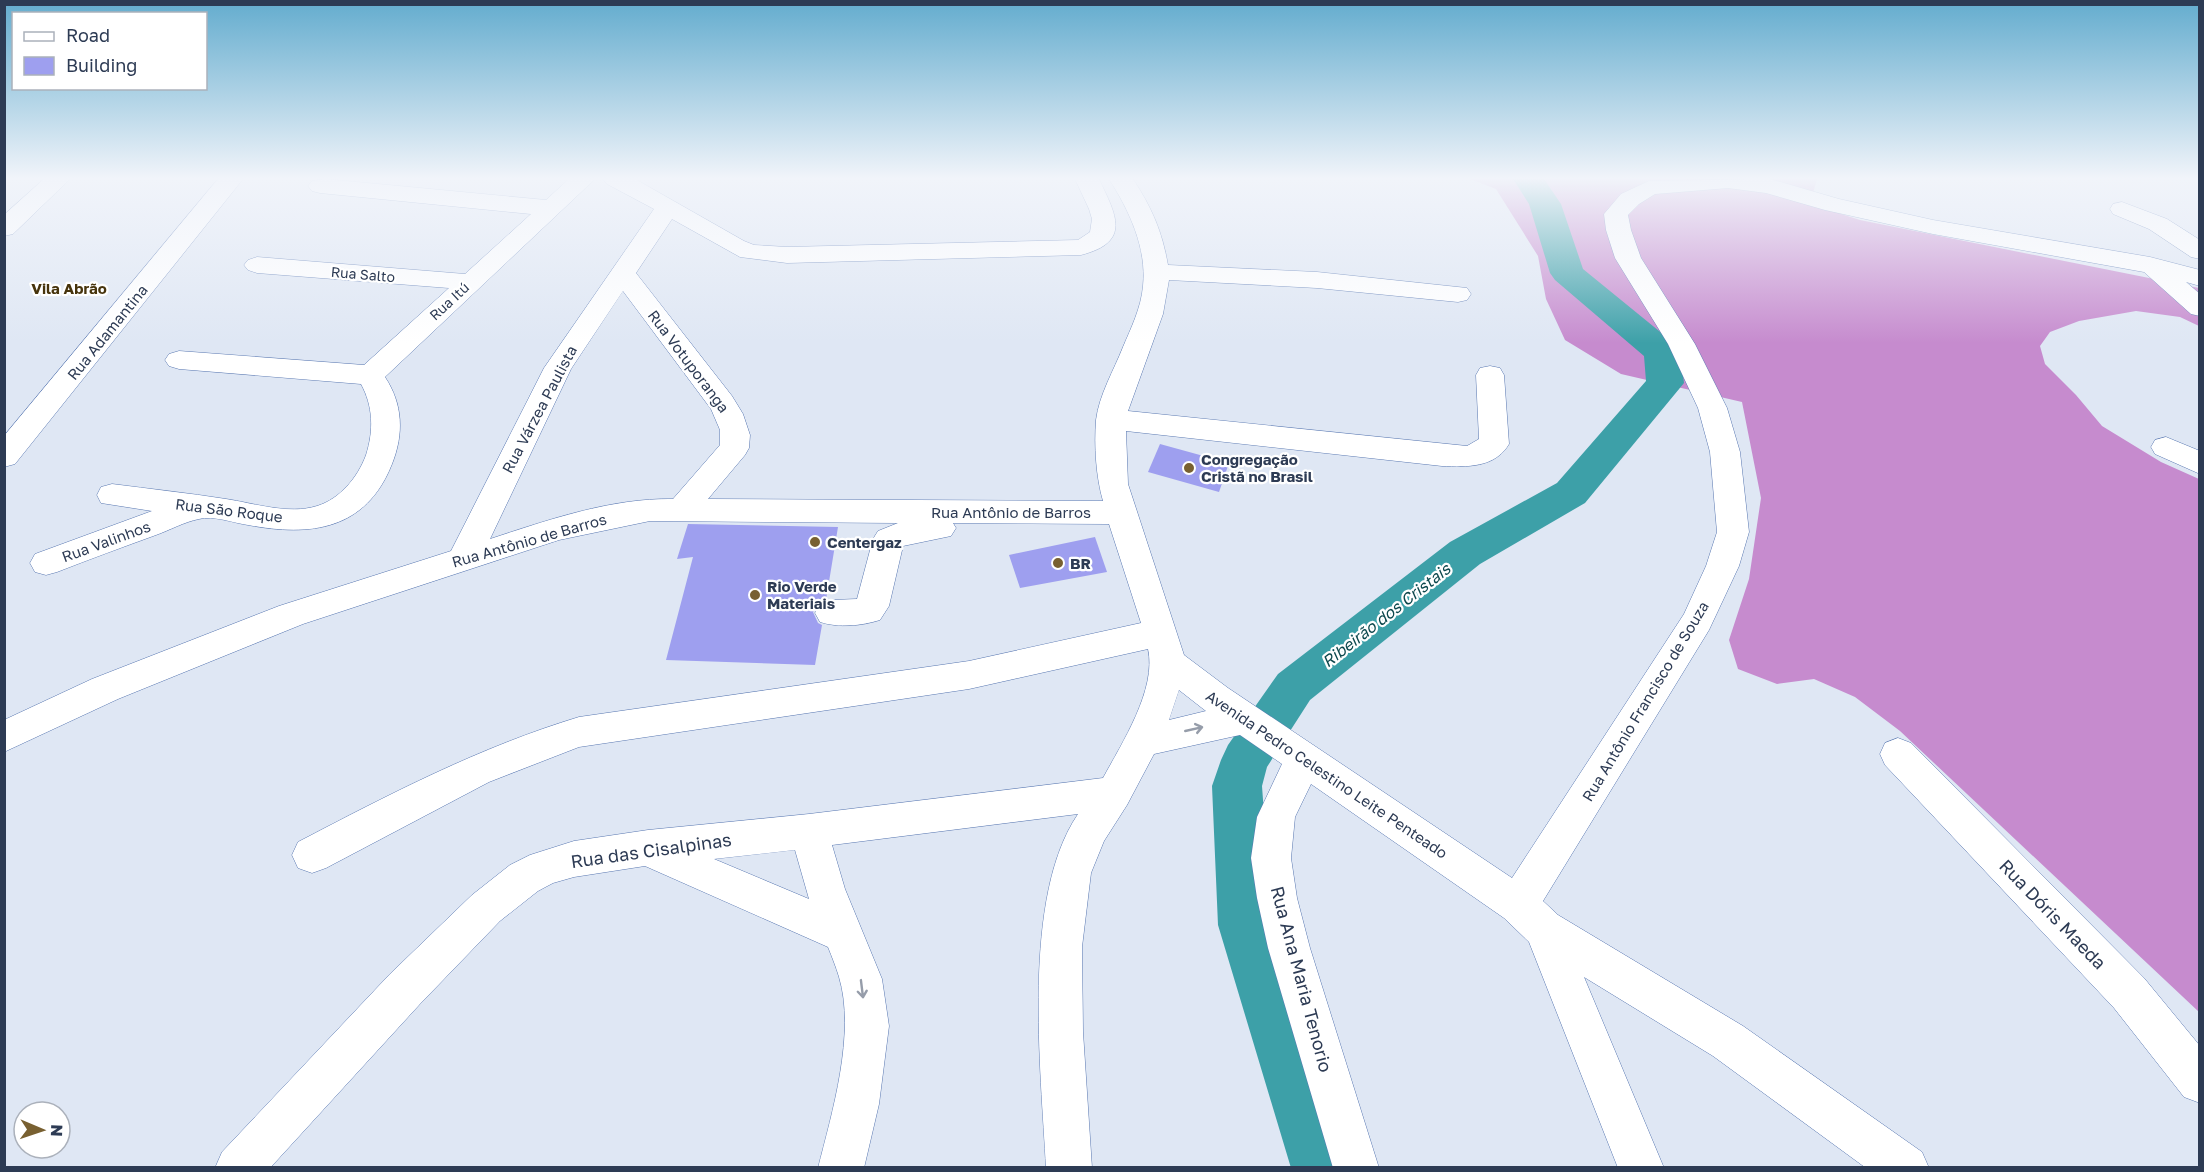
<svg xmlns="http://www.w3.org/2000/svg" width="2204" height="1172" viewBox="0 0 2204 1172" font-family="'Golos Text',sans-serif">
<style>
.forest{fill:#c68bce}
.lines{fill:none;stroke-linecap:round;stroke-linejoin:round}
.river{fill:#3da0a8;fill-rule:evenodd}
.building{fill:#9e9fef}
.minor-casing{stroke:#5877b1;stroke-width:1}
.minor{fill:#fff;fill-rule:evenodd}
.oneway{stroke:#969daa}
.poi-dot{fill:#786031;stroke:#fff;stroke-width:2}
.labels{text-anchor:middle;dominant-baseline:central;stroke-width:4.5;stroke-linejoin:round;paint-order:stroke}
.far-street-label{font-size:14px;fill:#2d3b54;stroke:#fff}
.far-quarter-label{font-size:15px;font-weight:bold;fill:#47340d;stroke:#fff}
.street-label{font-size:15px;fill:#2d3b54;stroke:#fff}
.poi-label{font-size:15px;font-weight:bold;fill:#2d3b54;stroke:#fff;text-anchor:start}
.water-label{font-size:16px;font-style:italic;fill:#0c484d;stroke:#fff}
.near-street-label{font-size:18px;fill:#2d3b54;stroke:#fff}
</style>
<rect width="100%" height="100%" fill="#dfe7f4"/>
<polygon class="forest" points="1470,179 1817,179 1810,204 1860,220 2199,288 2199,326 2180,317 2136,311 2079,321 2050,332 2040,346 2045,364 2076,395 2102,426 2161,462 2199,479 2199,1012 1900,731 1855,697 1814,679 1777,684 1738,669 1729,640 1749,579 1761,498 1742,402 1621,374 1565,340 1546,299 1538,256 1496,189"/>
<g class="lines">
<polygon class="river" points="1513,179 1544,179 1561,204 1583,269 1675,344 1680,352 1684,383 1585,503 1480,564 1310,700 1267,767 1262,786 1272,925 1352,1168 1291,1168 1218,925 1212,786 1221,760 1228,745 1278,674 1450,542 1557,483 1646,381 1644,356 1555,280 1550,273 1529,204"/>
</g>
<g class="building">
<polygon points="1160,444 1229,463 1219,492 1148,472"/>
<polygon points="688,524 838,527 826,600 818,603 813,612 818,623 822,625 815,665 666,660 693,557 677,559"/>
<polygon points="1095,537 1107,572 1020,588 1009,555"/>
</g>
<g class="lines">
<g class="minor-casing">
<g id="minor">
<polygon points="44,179 70,179 13,234 4,236 4,215"/>
<polygon points="218,179 243,179 15,464 4,467 4,436"/>
<path d="M325 179 546 200 569 179H595L385 377C403 404 404 434 392 464 366 530 311 537 248 525 234 523 213 515 199 519 184 522 170 530 156 535 123 547 90 559 57 572L46 575 35 572 30 563 35 554 152 511 101 503 97 495 101 487 112 484C150 489 188 493 226 499 253 503 289 515 317 506 340 499 358 477 366 455 374 430 373 406 361 384L179 369 169 366 165 360 169 354 179 351 364 365 449 288 257 273 248 270 244 265 248 260 257 257 465 274 531 214 320 193 312 191 308 186 312 181Z"/>
<path d="M603 179H635L744 241 754 245 787 247 1078 240 1090 232 1092 219 1089 209 1075 179H1099C1116 215 1132 242 1081 255L787 263 740 257 672 219 636 273 732 396 743 414 750 435 749 448 745 455 708 499 1103 501C1096 477 1094 446 1096 420 1099 395 1114 370 1123 347 1131 328 1141 308 1143 286 1147 248 1129 210 1109 179H1133C1152 208 1162 231 1168 265L1317 272 1467 288 1471 294 1467 300 1458 302 1317 288 1169 280 1163 314 1128 411 1467 446 1479 439 1476 375 1480 368 1490 366 1500 368 1504 375 1509 444C1495 468 1467 467 1442 466L1126 431 1128 484 1184 655 1228 688 1512 878 1684 614 1706 566 1717 532 1710 452 1698 408 1668 344 1615 258 1606 230 1604 214 1621 194 1649 181 1770 179 1839 199 1933 220 2150 257 2200 270V286L2186 282 2200 294V316L2191 314 2144 272 1933 234 1825 210 1766 193 1728 188 1655 194 1639 204 1628 215 1631 230 1641 258 1695 344 1727 408 1740 452 1749 532 1739 566 1709 630 1543 901 1558 915 1743 1026 1922 1152 1929 1168H1866L1713 1056 1584 977 1664 1168H1618L1529 942 1504 918 1311 784 1295 817 1291 858 1297 898 1310 948 1379 1168H1333L1268 948 1257 898 1251 858 1257 817 1282 764 1240 735 1154 754 1127 805 1104 841 1091 873 1082 947 1083 1032 1092 1168H1046C1041 1069 1021 898 1078 814L832 845 845 889 882 979 889 1026 879 1104 864 1168H818C832 1113 856 1033 839 977 836 967 832 957 828 947L645 866 574 877 553 883 538 891 500 921 420 1004 270 1168H215L222 1152 390 974 472 895 510 865 530 855 574 841 648 830 809 814 1103 778C1122 743 1157 689 1148 649L969 689 579 747 489 782 326 868 312 873 298 868 292 855 298 842C390 794 480 747 579 717L969 661 1141 623 1109 524 953 523 956 528 951 536 903 546 889 606 880 620C861 626 839 628 820 622L815 613 820 604 832 600 857 599 873 539 878 531 898 523 650 521 559 540 303 624 118 699 4 752V720L92 679 279 606 451 551 544 368 654 209 607 184ZM623 291 711 409 720 430V445L673 499C611 498 548 520 490 539L571 369ZM1179 690 1202 708 1206 711 1169 720ZM795 850 809 899 714 859Z"/>
<polygon points="2122,202 2167,219 2200,240 2200,259 2191,257 2149,229 2113,214 2110,209 2113,204"/>
<polygon points="2166,437 2200,451 2200,474 2155,454 2151,447 2155,440"/>
<polygon points="1898,738 1911,743 2144,978 2200,1046 2200,1103 2184,1097 2114,1008 1885,765 1880,754 1885,743"/>
</g>
</g>
<use href="#minor" class="minor"/>
</g>
<defs><path id="oneway-shaft" d="M-6 0H5M1.5-3L5.5 0L1.5 3" fill="none" stroke-width="1.6" stroke-linecap="round" stroke-linejoin="round" transform="scale(1.5)"/></defs>
<g class="oneway">
<use href="#oneway-shaft" transform="translate(1194 729) rotate(-13)"/>
<use href="#oneway-shaft" transform="translate(862 989) rotate(83)"/>
</g>
<linearGradient id="sky" x2="0" y2="1"><stop stop-color="#63acce"/><stop offset="0.52" stop-color="#f1f4fa"/><stop offset="1" stop-color="#f1f4fa" stop-opacity="0"/></linearGradient>
<rect width="2204" height="343" fill="url(#sky)"/>
<g class="poi-dot">
<circle cx="1189" cy="468" r="6"/>
<circle cx="815" cy="542" r="6"/>
<circle cx="1058" cy="563" r="6"/>
<circle cx="755" cy="595" r="6"/>
</g>
<g class="labels">
<g class="far-street-label">
<text transform="translate(363 274) rotate(5)">Rua Salto</text>
<text transform="translate(449 301) rotate(-43)">Rua Itú</text>
</g>
<g class="far-quarter-label">
<text x="69" y="288">Vila Abrão</text>
</g>
<g class="street-label">
<text transform="translate(107 332) rotate(-51)">Rua Adamantina</text>
<text transform="translate(689 361) rotate(53)">Rua Votuporanga</text>
<text transform="translate(539 409) rotate(-62)">Rua Várzea Paulista</text>
<text transform="translate(229 510) rotate(7)">Rua São Roque</text>
<text x="1011" y="512">Rua Antônio de Barros</text>
<text transform="translate(529 540) rotate(-16)">Rua Antônio de Barros</text>
<text transform="translate(106 541) rotate(-20)">Rua Valinhos</text>
<text transform="translate(1645 701) rotate(-59)">Rua Antônio Francisco de Souza</text>
<text transform="translate(1327 774) rotate(34)">Avenida Pedro Celestino Leite Penteado</text>
</g>
<g class="poi-label">
<text x="1201" y="459">Congregação<tspan x="1201" dy="17">Cristã no Brasil</tspan></text>
<text x="827" y="542">Centergaz</text>
<text x="1070" y="563">BR</text>
<text x="767" y="586">Rio Verde<tspan x="767" dy="17">Materiais</tspan></text>
</g>
<g class="water-label">
<text transform="translate(1386 615) rotate(-38)">Ribeirão dos Cristais</text>
</g>
<g class="near-street-label">
<text transform="translate(651 850) rotate(-8)">Rua das Cisalpinas</text>
<text transform="translate(2053 914) rotate(46)">Rua Dóris Maeda</text>
<text transform="translate(1302 979) rotate(75)">Rua Ana Maria Tenorio</text>
</g>
</g>
<rect width="2204" height="1172" fill="none" stroke="#2d3b54" stroke-width="12"/>
<rect x="12" y="12" width="195" height="78" fill="#ffffff" stroke="#abb1bb" stroke-width="1.5"/>
<rect x="24" y="32" width="30" height="9" fill="#ffffff" stroke="#abb1bb" stroke-width="1.5"/>
<text x="66" y="42" font-size="18" fill="#2d3b54">Road</text>
<rect x="24" y="57" width="30" height="18" fill="#9e9fef" stroke="#abb1bb" stroke-width="1.5"/>
<text x="66" y="72" font-size="18" fill="#2d3b54">Building</text>
<g transform="translate(42 1130) rotate(92)"><circle r="28" fill="#ffffff" stroke="#abb1bb" stroke-width="1.5"/>
<path d="M0-4.5L10 22L0 15L-10 22Z" fill="#786031"/>
<text y="-9" font-size="16" font-weight="bold" text-anchor="middle" fill="#2d3b54">N</text>
</g>
</svg>
